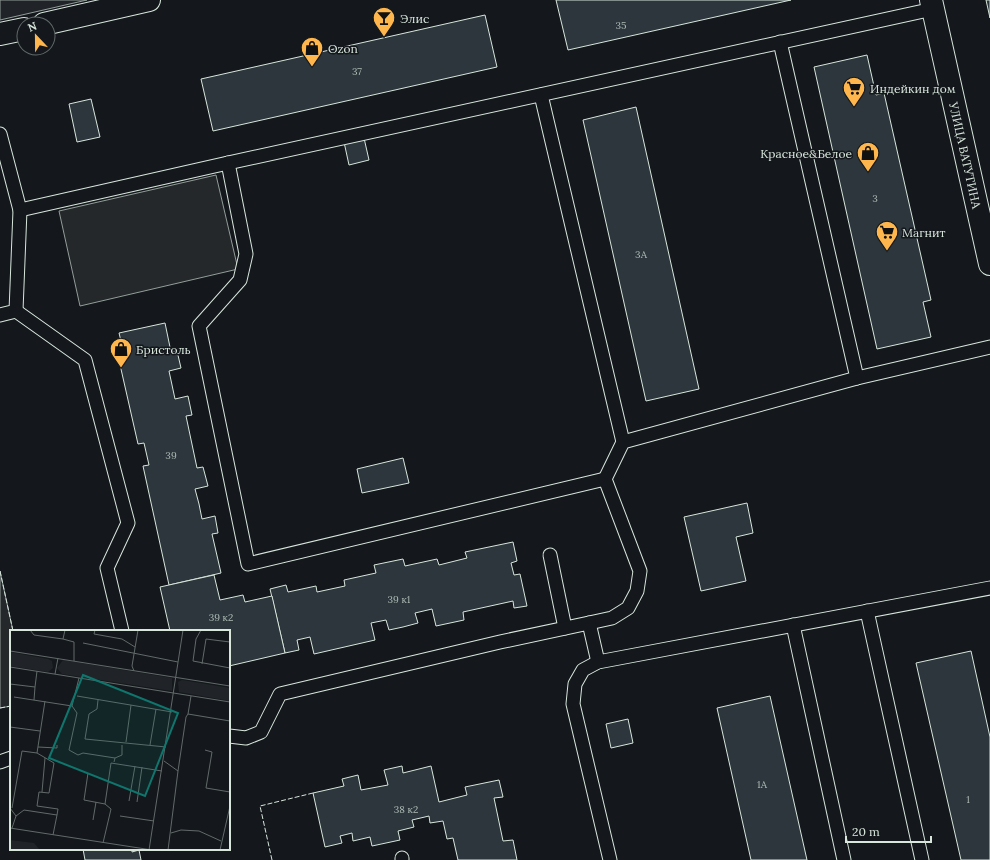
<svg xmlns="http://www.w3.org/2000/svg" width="990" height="860" viewBox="0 0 990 860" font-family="Lora,serif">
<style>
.green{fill:#202428;stroke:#939e99}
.parking{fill:#24282b;stroke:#939e99}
.building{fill:#2c363c;stroke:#d8e6dc}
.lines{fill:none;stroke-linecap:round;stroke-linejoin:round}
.lane-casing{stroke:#d8e6dc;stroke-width:15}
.street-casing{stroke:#d8e6dc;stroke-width:24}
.secondary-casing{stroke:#d8e6dc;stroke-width:24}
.lane{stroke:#14181c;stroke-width:13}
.street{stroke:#14181c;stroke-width:22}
.secondary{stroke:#14181c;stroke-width:22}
.fence{stroke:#d8e6dc;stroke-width:1;stroke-dasharray:5 2;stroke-linecap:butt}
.labels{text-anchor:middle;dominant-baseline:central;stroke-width:3;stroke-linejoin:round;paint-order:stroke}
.number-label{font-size:10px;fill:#adbab4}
.poi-label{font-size:12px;fill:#d8e6dc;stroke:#14181c;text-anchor:start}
.street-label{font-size:12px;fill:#d8e6dc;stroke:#14181c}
.inset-road{fill:none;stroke:#626a69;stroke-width:1}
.view{fill:#0f766e;fill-opacity:0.15;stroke:#0f766e;stroke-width:2}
.inset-edge{fill:none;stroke:#d8e6dc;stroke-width:2}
</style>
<rect width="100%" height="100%" fill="#14181c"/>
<polygon class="green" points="0,0 87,0 0,20"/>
<g class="parking">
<polygon points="216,175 238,269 80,306 59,211"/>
<polygon points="0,571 13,631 11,631 11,706 0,708"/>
</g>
<g class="building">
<polygon points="556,0 791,0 568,50"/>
<polygon points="986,0 990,0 990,18"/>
<polygon points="485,15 497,67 213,131 201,79"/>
<polygon points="867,55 876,95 884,93 931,300 923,302 931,337 877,349 814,67"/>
<polygon points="91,99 100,137 77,142 69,104"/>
<polygon points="636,107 699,389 646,401 583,120"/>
<polygon points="364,138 369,160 349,165 344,142"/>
<polygon points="165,323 171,352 177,351 181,368 169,371 175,399 188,396 192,415 186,416 197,468 203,467 208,486 195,489 199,504 202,519 215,516 218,533 212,534 221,573 169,585 143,466 149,465 144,443 138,444 116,347 122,345 119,333"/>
<polygon points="403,458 409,483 362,493 357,469"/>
<polygon points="747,503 753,533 736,537 746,581 701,591 684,517"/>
<polygon points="513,542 517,561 511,563 514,575 520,574 527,606 514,608 513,601 463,612 464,620 436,626 432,609 415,613 418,623 403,627 389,630 386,620 371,623 375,640 314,654 310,637 297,640 299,650 285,653 270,589 286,585 288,592 316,586 317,592 345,586 344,580 376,573 374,565 403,559 405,566 437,559 439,565 467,558 465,552"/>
<polygon points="214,575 220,600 243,595 245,602 272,596 285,653 229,666 229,631 170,631 160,587"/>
<polygon points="971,651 990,737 990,860 961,860 916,663"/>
<polygon points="770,696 807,860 751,860 717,708"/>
<polygon points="628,719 633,743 611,748 606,724"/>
<polygon points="402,766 403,773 431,766 439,802 467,795 465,787 499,780 503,797 494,798 503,841 513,840 517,860 458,860 453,838 447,839 443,821 430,823 429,816 412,820 414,827 398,831 400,840 372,846 370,837 353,841 352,833 340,836 342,843 325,847 313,793 344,786 342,779 358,775 361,790 388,785 384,770"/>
<polygon points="83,849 132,849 132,852 139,850 141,860 85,860"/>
</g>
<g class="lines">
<g class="lane-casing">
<g id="lane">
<polyline points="780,42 857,378"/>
<polyline points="541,95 623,442"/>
<polyline points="0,134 20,210 16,311 0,315"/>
<polyline points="228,163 246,254 240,280 199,326 248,564 605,479"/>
<polyline points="20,210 228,163 933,9"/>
<polyline points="16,311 85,360 128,523 107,568 122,631"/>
<polyline points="550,555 565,628"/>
<polyline points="867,611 922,860"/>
<polyline points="589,623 612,618 628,608 637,591 640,571 605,479 623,442 857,378 990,347"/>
<polyline points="793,625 844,860"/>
<polyline points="229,736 246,738 261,732 280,694 500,642 589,623 598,662"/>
<polyline points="0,762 11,758"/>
<polyline points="402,858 402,860"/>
<polyline points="610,860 573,704 575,684 583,670 598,662 990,588"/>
</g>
</g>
<g class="street-casing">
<g id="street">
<path id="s1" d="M931 0 990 264"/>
</g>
</g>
<g class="secondary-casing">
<g id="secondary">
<polyline points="44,24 149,0"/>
<polyline points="0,34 24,29"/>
</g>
</g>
<use href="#lane" class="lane"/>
<use href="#street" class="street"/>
<use href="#secondary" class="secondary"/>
<g class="fence">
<polyline points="0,571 13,631"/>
<polyline points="0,708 11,706"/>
<polyline points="272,860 260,806 313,793"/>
</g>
</g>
<defs>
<g id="bar-pin" transform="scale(1.15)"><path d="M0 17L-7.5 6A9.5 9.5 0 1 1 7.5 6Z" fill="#ffb74d" stroke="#14181c"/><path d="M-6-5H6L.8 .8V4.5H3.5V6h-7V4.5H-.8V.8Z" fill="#111"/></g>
<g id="shop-pin" transform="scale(1.15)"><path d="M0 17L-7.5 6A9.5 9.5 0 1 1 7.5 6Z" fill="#ffb74d" stroke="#14181c"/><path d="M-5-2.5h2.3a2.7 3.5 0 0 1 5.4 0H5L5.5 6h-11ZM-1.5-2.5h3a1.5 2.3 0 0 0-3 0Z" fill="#111"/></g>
<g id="supermarket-pin" transform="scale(1.15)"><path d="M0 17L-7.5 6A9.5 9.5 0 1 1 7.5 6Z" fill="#ffb74d" stroke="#14181c"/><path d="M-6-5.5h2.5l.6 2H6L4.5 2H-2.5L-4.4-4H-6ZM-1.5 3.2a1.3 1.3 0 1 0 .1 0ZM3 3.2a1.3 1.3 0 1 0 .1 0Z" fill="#111"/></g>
</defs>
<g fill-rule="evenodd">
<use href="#bar-pin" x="384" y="18"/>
<use href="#shop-pin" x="312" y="48"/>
<use href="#supermarket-pin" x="854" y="88"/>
<use href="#shop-pin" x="868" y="153"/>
<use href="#supermarket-pin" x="887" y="232"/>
<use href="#shop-pin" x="121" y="349"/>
</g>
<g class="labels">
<g class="number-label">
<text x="621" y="25">35</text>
<text x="357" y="71">37</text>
<text x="875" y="198">3</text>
<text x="641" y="254">3А</text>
<text x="171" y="455">39</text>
<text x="399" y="599">39 к1</text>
<text x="221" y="617">39 к2</text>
<text x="762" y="784">1А</text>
<text x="968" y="799">1</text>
<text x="406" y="809">38 к2</text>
</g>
<g class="poi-label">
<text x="400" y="18">Элис</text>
<text x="328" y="48">Ozon</text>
<text x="870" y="88">Индейкин дом</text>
<text x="852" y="153" text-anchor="end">Красное&amp;Белое</text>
<text x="902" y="232">Магнит</text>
<text x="136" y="349">Бристоль</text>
</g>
<g class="street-label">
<text stroke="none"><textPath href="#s1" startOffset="159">УЛИЦА ВАТУТИНА</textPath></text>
</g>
</g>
<g transform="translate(10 630)">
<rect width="220" height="220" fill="#14181c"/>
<path d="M0 22 38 29 42 31 43 38 38 42 0 36ZM53 30 162 48V61L52 44 47 38ZM172 50 220 58V71L169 62 168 52ZM0 210 24 213 29 219 37 220H0Z" fill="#202428"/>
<path class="inset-road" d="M20 0 24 5 53 9M55 0 53 9 64 12V31M85 0 84 4 112 9 125 17M191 0 186 9 183 31 220 38M73 13 168 32M0 21 220 56M192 34 196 9 220 12M0 37 220 72M124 41 122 36 128 0M45 44 48 28M0 54 25 57 27 41M67 66 162 82M4 67 62 76 69 48M24 70 25 57M88 70 87 79 79 84 75 109 156 117M35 71 27 123 44 133 39 163 29 162 27 176 48 179 47 185M62 76 67 83 59 120 68 125 73 123 105 128 104 132M178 84 181 66M0 97 30 101M116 112 121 75M140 115 146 79M28 117 47 118V115M195 120 202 122 196 158 220 162M105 128 112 125V115M154 131 168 141 158 220M168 141 176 87 178 84 220 91M78 143 74 170 95 174M32 162 35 128M119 171 125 136M127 172 132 137M0 178 6 186 14 180 47 185 43 205M2 178 12 121 27 123M110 186 144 191M83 190 86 172M0 198 142 220M2 198 6 186M161 203 171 200 189 201 211 211M93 213 101 179 95 174 101 133 152 141M139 220 173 0M210 220 220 176"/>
<path class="view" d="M73 45 168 83 135 166 39 128Z"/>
<rect width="220" height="220" class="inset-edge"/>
</g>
<g transform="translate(36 36) rotate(338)"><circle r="19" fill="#14181c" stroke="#626a69"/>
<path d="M0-3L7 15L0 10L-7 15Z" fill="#ffb74d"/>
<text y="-6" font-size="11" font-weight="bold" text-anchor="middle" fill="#d8e6dc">N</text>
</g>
<path d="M846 836v6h85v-6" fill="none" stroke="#d8e6dc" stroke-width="2"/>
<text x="852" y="836" font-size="12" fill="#d8e6dc" stroke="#14181c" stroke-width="3" paint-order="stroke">20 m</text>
</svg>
